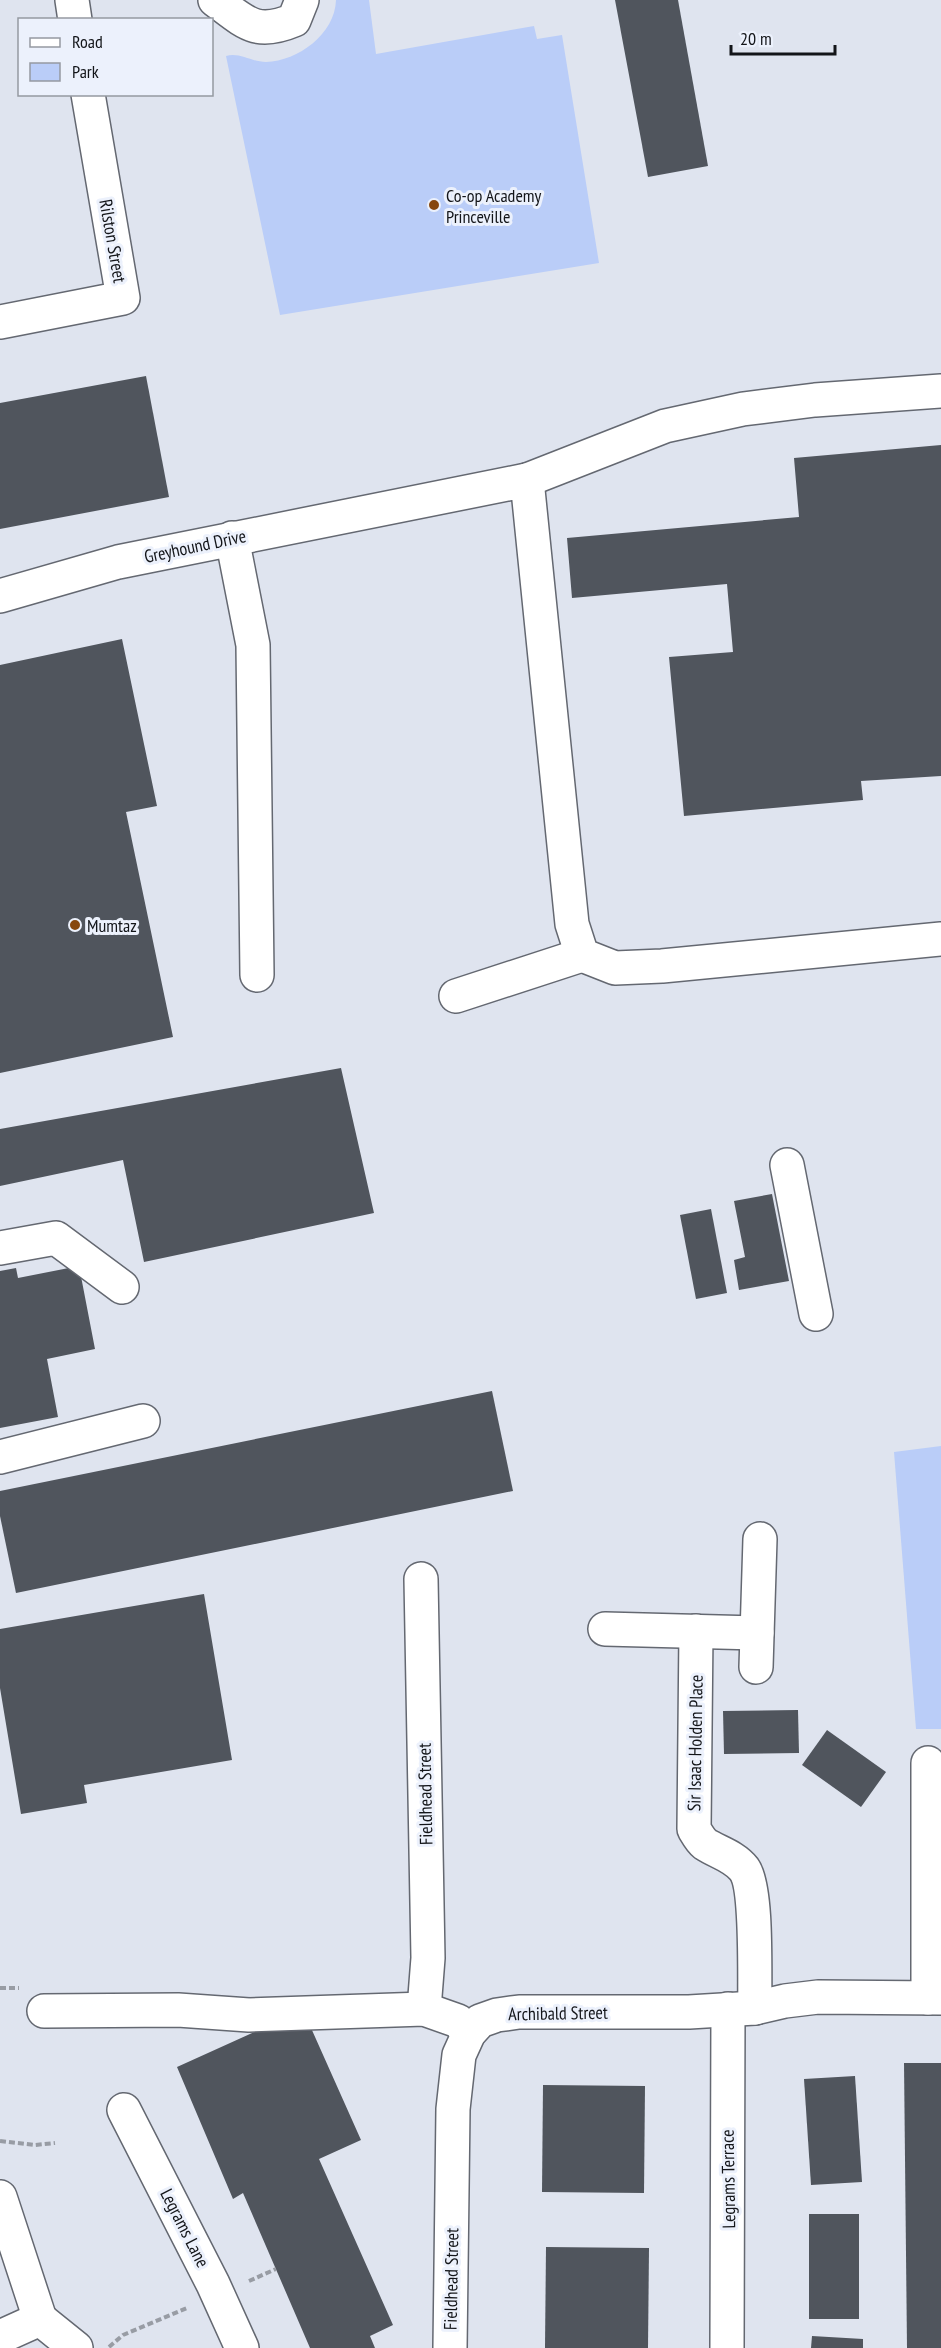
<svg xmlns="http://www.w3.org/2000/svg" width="941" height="2348" viewBox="0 0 941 2348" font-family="'PT Sans Narrow',sans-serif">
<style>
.green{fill:#bacdf8}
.building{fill:#50555d}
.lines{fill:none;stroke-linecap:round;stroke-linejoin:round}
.minor-casing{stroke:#646871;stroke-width:36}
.path{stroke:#989ca4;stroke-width:4;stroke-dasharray:6 3;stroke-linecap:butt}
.minor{stroke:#fff;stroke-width:33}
.poi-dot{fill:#87470f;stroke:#ecf1fc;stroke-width:2}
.labels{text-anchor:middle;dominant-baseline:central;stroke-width:6;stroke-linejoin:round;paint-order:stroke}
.poi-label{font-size:18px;fill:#131519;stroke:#ecf1fc;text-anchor:start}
.street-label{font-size:18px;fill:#131519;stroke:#ecf1fc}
</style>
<rect width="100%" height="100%" fill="#dfe4ef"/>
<g class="green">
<path d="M336 0H369L376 54 534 26 537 39 562 35 599 263 280 315 226 56C240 52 251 62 266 62 298 61 335 34 336 0Z"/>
<polygon points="941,1446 941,1729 916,1729 894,1452"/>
</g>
<g class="building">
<polygon points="615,0 678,0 708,166 648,177"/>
<polygon points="146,376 169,497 0,529 0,403"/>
<polygon points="941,445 941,776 861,781 863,800 684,816 669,657 733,652 727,584 572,598 567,538 799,517 794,458"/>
<polygon points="122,639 157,806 126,812 173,1037 0,1073 0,665"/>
<polygon points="341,1068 374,1213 144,1262 123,1160 0,1186 0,1129"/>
<polygon points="772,1194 789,1281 739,1290 734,1260 745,1257 734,1201"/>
<polygon points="711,1209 727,1293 696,1299 680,1215"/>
<polygon points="79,1266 95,1349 47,1359 58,1417 0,1428 0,1271 16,1268 18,1278"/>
<polygon points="492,1391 513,1491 16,1593 0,1516 0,1491"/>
<polygon points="204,1594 232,1760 84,1785 87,1803 21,1814 0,1688 0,1629"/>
<polygon points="798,1710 799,1753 724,1754 723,1711"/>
<polygon points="827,1730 886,1772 861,1807 802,1765"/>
<polygon points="303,2010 361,2140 319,2159 393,2325 370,2336 375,2348 310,2348 243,2193 233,2199 177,2067"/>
<polygon points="904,2063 941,2063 941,2348 907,2348"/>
<polygon points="855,2076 862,2182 811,2185 804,2079"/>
<polygon points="543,2085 645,2086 644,2193 542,2192"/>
<rect x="809" y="2214" width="50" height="105"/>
<polygon points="546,2247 649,2248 648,2348 545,2348"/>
<polygon points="812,2336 863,2339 863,2348 811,2348"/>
</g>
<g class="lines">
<g class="minor-casing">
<g id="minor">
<polyline points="72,0 75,20"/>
<path d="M215 0C246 23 256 36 294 20L302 0"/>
<polyline points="0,322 123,298 88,94"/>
<polyline points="527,480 665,426 743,409 815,400 941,391"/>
<polyline points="232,538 253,645 257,975"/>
<polyline points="0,596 118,562 527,480 572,924 582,955 615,968 662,966 941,939"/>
<polyline points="456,996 582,955"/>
<polyline points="787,1165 816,1314"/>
<polyline points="0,1248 56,1238 122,1287"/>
<polyline points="0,1457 143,1421"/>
<polyline points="421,1579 428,1958 424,2009"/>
<polyline points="605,1629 757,1633"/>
<path d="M696 1631 694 1829C697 1834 700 1840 705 1844 717 1852 734 1856 744 1869 758 1888 754 1980 755 2008"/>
<polyline points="756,1667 760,1539"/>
<polyline points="928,1763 928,1998"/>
<polyline points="44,2011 178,2010 249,2015 424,2009 458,2021 469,2033"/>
<polyline points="124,2110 213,2284 242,2348"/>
<polyline points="0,2197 40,2319"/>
<polyline points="40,2319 76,2348"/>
<polyline points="0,2337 40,2319"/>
<polyline points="450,2348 453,2109 459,2055 469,2033 480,2021 497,2015 519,2012 689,2012 755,2008 785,2001 818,1997 941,1998"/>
<polyline points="727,2348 728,2009"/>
</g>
</g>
<g class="path">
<polyline points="0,1988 19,1988"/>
<polyline points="0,2141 35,2145 55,2143"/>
<polyline points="249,2281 276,2269"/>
<polyline points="109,2347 123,2335 187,2308"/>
</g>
<use href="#minor" class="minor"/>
</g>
<g class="poi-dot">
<circle cx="434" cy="205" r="6"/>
<circle cx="75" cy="925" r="6"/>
</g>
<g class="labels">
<g class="poi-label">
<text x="446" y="195">Co-op Academy<tspan x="446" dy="21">Princeville</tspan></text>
<text x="87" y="925">Mumtaz</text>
</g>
<g class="street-label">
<text transform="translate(113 241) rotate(80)">Rilston Street</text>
<text transform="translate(195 546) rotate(-12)">Greyhound Drive</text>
<text transform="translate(695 1743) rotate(-89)">Sir Isaac Holden Place</text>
<text transform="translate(425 1794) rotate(-91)">Fieldhead Street</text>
<text transform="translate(558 2013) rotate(-1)">Archibald Street</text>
<text transform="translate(728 2179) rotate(-91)">Legrams Terrace</text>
<text transform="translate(185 2228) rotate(63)">Legrams Lane</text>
<text transform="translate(451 2279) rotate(-89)">Fieldhead Street</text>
</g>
</g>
<rect x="18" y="18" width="195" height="78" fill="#ecf1fc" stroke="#9599a1" stroke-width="1.5"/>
<rect x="30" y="38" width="30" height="9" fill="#ffffff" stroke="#9599a1" stroke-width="1.5"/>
<text x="72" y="48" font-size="18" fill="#131519">Road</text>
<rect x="30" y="63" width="30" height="18" fill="#bacdf8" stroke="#9599a1" stroke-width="1.5"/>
<text x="72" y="78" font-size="18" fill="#131519">Park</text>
<path d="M731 45v9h104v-9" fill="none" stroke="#131519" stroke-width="3"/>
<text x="740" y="45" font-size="18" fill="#131519" stroke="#ecf1fc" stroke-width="4.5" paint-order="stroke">20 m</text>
</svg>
